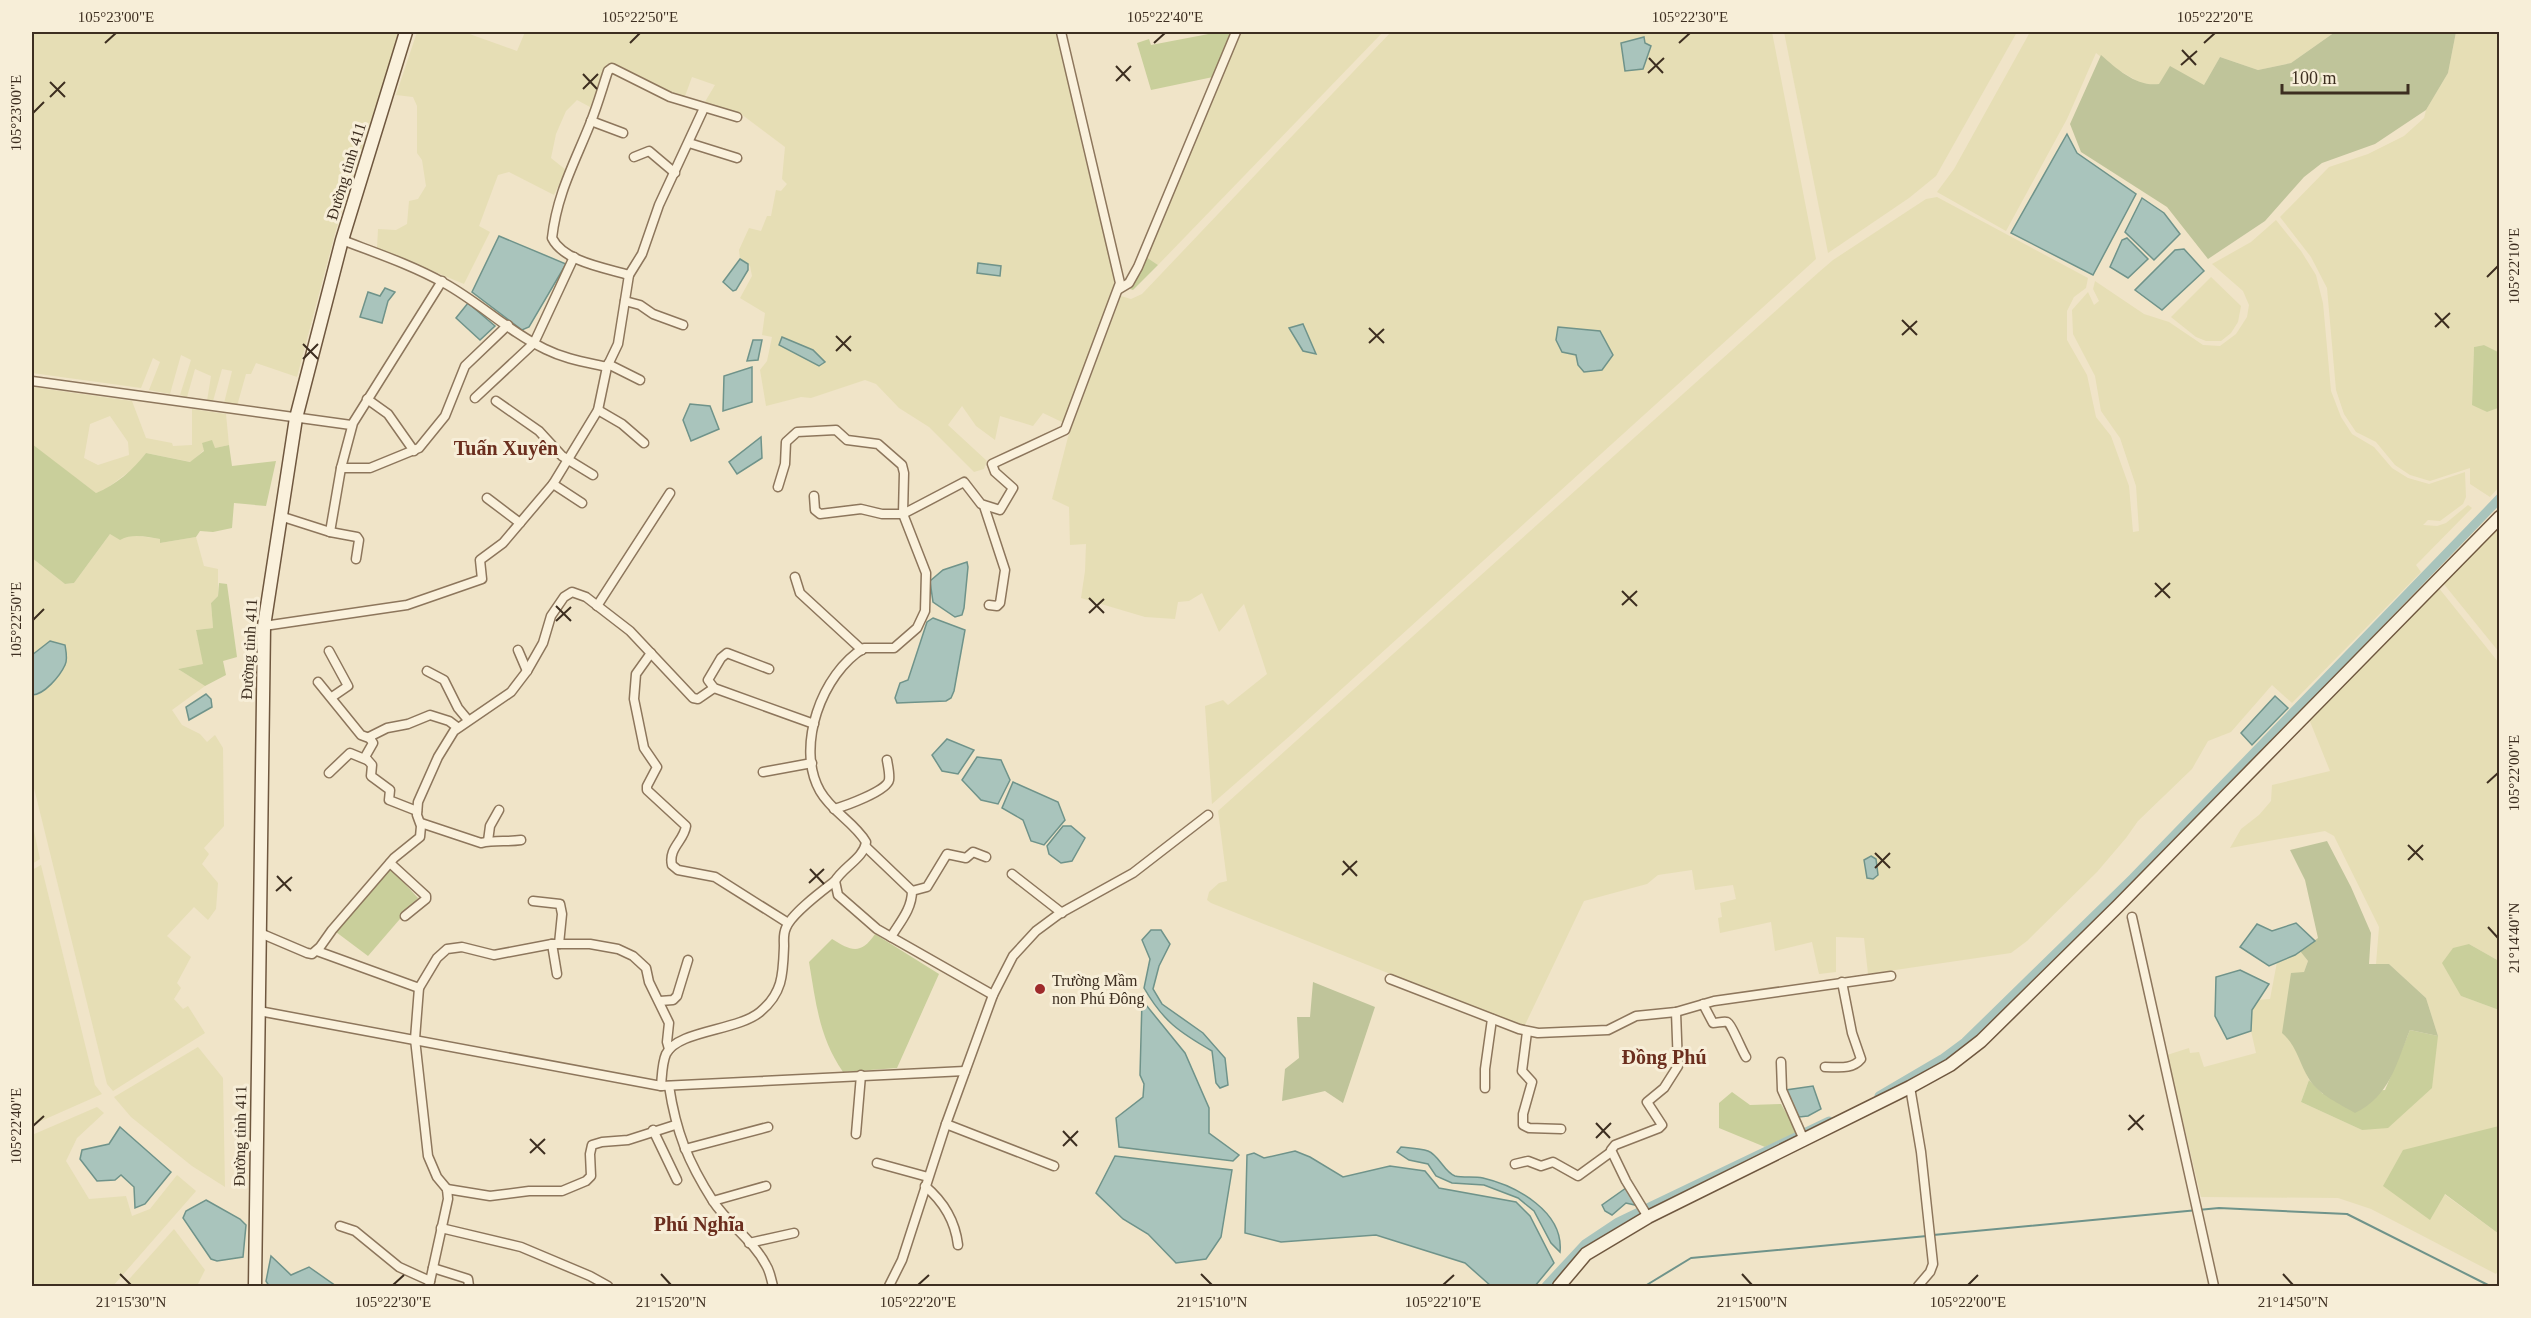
<svg xmlns="http://www.w3.org/2000/svg" width="2531" height="1318" viewBox="0 0 2531 1318" font-family="'Times New Roman',serif">
<style>
.farmland{fill:#e6deb5;fill-rule:evenodd}
.green{fill:#c9cf9b}
.cemetery{fill:#bfc49a}
.water{fill:#a9c4bc;stroke:#6f938a;stroke-width:1.5}
.lines{fill:none;stroke-linecap:round;stroke-linejoin:round}
.stream{stroke:#6f938a;stroke-width:2}
.canal{stroke:#a9c4bc;stroke-width:9}
.minor-casing{stroke:#8d765c;stroke-width:11}
.secondary-casing{stroke:#6f573f;stroke-width:15}
.minor{stroke:#faf1dc;stroke-width:8}
.secondary{stroke:#faf1dc;stroke-width:12}
.ticks{fill:none;stroke:#3d2e20;stroke-width:2}
.poi-dot{fill:#9e2a2b;stroke:#f7eed8;stroke-width:2}
.labels{text-anchor:middle;dominant-baseline:central;stroke-width:6;stroke-linejoin:round;paint-order:stroke}
.street-label{font-size:16px;fill:#3d2e20;stroke:#f7eed8}
.poi-label{font-size:16px;fill:#3d2e20;stroke:#f7eed8;text-anchor:start}
.quarter-label{font-size:20px;font-weight:bold;fill:#6b2e1e;stroke:#f7eed8}
.neatline{fill:none;stroke:#3d2e20;stroke-width:2}
.ticks-label{font-size:15px;text-anchor:middle;fill:#3d2e20}
</style>
<rect width="100%" height="100%" fill="#f0e4c8"/>
<g class="farmland">
<polygon points="32,32 400,32 336,230 297,377 256,363 251,374 246,374 237,406 224,403 232,371 222,369 213,401 207,401 211,376 195,369 187,397 180,395 191,360 181,355 170,394 149,390 160,362 153,358 141,388 32,373"/>
<path d="M417 32H464L517 51 525 32H1058L1085 159 1117 281 1064 423 1043 413 1033 426 1000 416 995 440 976 426 962 406 948 425 987 461 984 469 974 472 929 427 899 408 876 384 865 380 811 398 801 397 766 406 760 370 767 361 772 337 762 335 765 313 740 298 752 276 750 266 740 259 739 250 749 228 761 231 767 216H771L776 190 781 191 787 184 782 179 785 147 741 114 703 105 715 85 692 77 684 99 607 64 590 107 577 100 566 111 556 134 551 158 566 170 554 195 509 172 498 175 479 226 490 232 464 284 377 248 378 229 396 230 407 224 409 201 418 199 426 186 422 160 417 153V106L413 97 396 95ZM782 337 825 361V362L819 366 779 345Z"/>
<polygon points="1241,32 1383,32 1158,265 1146,257"/>
<path d="M1391 32H1772L1816 259 1292 734 1212 804 1205 706 1223 700 1228 705 1267 674 1244 604 1219 632 1202 593 1189 601 1178 602 1175 619 1145 617 1081 598 1085 571 1086 544 1070 545 1069 507 1052 499 1068 437 1121 296 1131 299 1142 294ZM1303 324 1316 353V354L1290 328Z"/>
<polygon points="1784,32 2017,32 1936,176 1909,198 1828,253"/>
<polygon points="2030,32 2335,32 2291,63 2258,70 2220,57 2204,85 2146,86 2118,70 2096,53 2067,119 2006,231 1937,192 1954,169"/>
<polygon points="2456,32 2499,32 2499,353 2484,345 2474,347 2472,404 2487,412 2497,408 2499,402 2499,487 2490,497 2470,484 2470,468 2430,481 2410,475 2395,465 2376,442 2356,432 2344,414 2336,390 2327,288 2311,257 2280,217 2329,167 2368,154 2404,136 2424,118 2426,110 2448,73"/>
<polygon points="1937,197 2088,278 2086,288 2074,297 2067,311 2067,340 2087,375 2096,417 2111,436 2129,486 2133,532 2139,531 2136,486 2120,438 2101,411 2095,376 2073,334 2072,310 2088,292 2094,305 2099,301 2093,289 2095,281 2144,314 2169,322 2203,345 2220,346 2236,334 2247,317 2249,305 2243,291 2212,264 2251,242 2276,220 2301,251 2316,275 2323,303 2331,391 2341,417 2352,434 2374,447 2392,468 2408,478 2429,484 2465,472 2466,497 2463,504 2440,521 2428,520 2423,525 2437,526 2446,523 2468,505 2472,508 2416,565 2421,572 2292,703 2272,685 2231,732 2208,741 2192,769 2138,821 2126,838 2097,872 2027,941 2011,953 1868,974 1864,938 1836,937 1836,972 1819,974 1812,942 1775,951 1771,922 1720,933 1718,918 1722,917 1720,903 1736,899 1733,885 1695,890 1692,870 1658,875 1647,884 1584,901 1524,1027 1211,903 1207,900 1209,892 1219,883 1227,881 1218,811 1819,272 1833,260 1926,199"/>
<polygon points="2211,277 2241,306 2238,322 2231,333 2221,341 2206,341 2196,337 2171,317"/>
<path d="M32 387 132 401 146 438 172 443 173 446 192 445V409L226 414 229 445 215 448 202 443 204 450 191 462 146 453 135 467 106 489 96 493 32 445ZM110 416 128 442 129 455 98 465 84 458 90 424Z"/>
<polygon points="2499,526 2499,652 2443,583"/>
<polygon points="110,534 139,536 160,539 160,543 196,537 204,566 218,569 218,596 211,603 213,628 196,630 204,664 178,669 205,686 172,710 182,725 200,734 207,742 215,735 223,748 224,826 204,848 209,854 202,864 218,883 216,909 208,920 194,907 167,936 191,957 177,983 181,988 174,999 183,1009 188,1006 205,1033 113,1091 107,1084 32,780 32,695 37,695 50,641 32,655 32,558 65,584 74,583"/>
<polygon points="2438,587 2499,663 2499,961 2469,944 2461,996 2499,1010 2499,1126 2496,1128 2444,1194 2499,1234 2499,1269 2496,1274 2371,1209 2338,1198 2201,1197 2167,1055 2189,1048 2190,1053 2199,1052 2204,1067 2256,1053 2251,1031 2252,1010 2257,1000 2270,999 2277,962 2300,951 2308,961 2304,972 2292,1041 2309,1080 2301,1102 2362,1130 2438,1036 2426,998 2389,964 2376,964 2379,927 2334,836 2325,831 2230,848 2241,829 2259,815 2271,801 2272,785 2330,771 2309,719"/>
<polygon points="32,822 40,859 32,864"/>
<polygon points="41,865 95,1085 102,1094 32,1125 32,870"/>
<polygon points="198,1047 223,1078 225,1187 192,1166 131,1117 114,1097"/>
<polygon points="97,1107 104,1113 77,1138 66,1161 89,1199 126,1196 132,1216 150,1209 177,1175 196,1191 113,1286 32,1286 32,1135"/>
<polygon points="174,1229 205,1270 197,1286 123,1286"/>
</g>
<g class="green">
<polygon points="1219,32 1231,32 1213,77 1151,90 1137,43 1149,39 1151,45"/>
<polygon points="1146,257 1158,265 1133,290 1130,289"/>
<polygon points="2484,345 2500,353 2499,402 2498,408 2487,412 2472,405 2474,347"/>
<path d="M212 440 215 448 229 445 232 466 276 461 266 506 234 503 232 528 213 532 200 531 196 537 160 543V539C146 537 133 533 120 540L110 534 74 583 65 584 32 558V444L96 493C116 485 133 470 146 453L190 462 204 451 202 443Z"/>
<polygon points="219,583 227,584 237,657 223,661 226,675 205,686 178,669 203,664 196,630 213,628 211,603 218,596"/>
<polygon points="390,868 418,898 368,956 336,932"/>
<path d="M875 934 939 974 897 1068 843 1072C819 1037 816 1003 809 962L832 939C851 951 861 955 875 934Z"/>
<polygon points="2469,944 2499,961 2499,1010 2461,996 2442,963 2453,948"/>
<polygon points="2410,1030 2438,1036 2432,1088 2388,1128 2362,1130 2301,1102 2309,1080 2323,1094 2385,1090"/>
<polygon points="1732,1092 1750,1105 1781,1104 1797,1132 1765,1147 1719,1128 1719,1103"/>
<polygon points="2499,1126 2499,1234 2445,1194 2430,1220 2383,1186 2403,1150"/>
</g>
<g class="cemetery">
<path d="M2335 32H2456L2448 73 2426 110 2375 144 2322 163 2304 177 2265 221 2208 259 2167 207 2081 152 2070 124 2101 55C2118 70 2137 87 2159 84L2170 66 2204 85 2220 57 2258 70 2291 63Z"/>
<path d="M2327 841 2351 887 2371 933 2369 964H2389L2426 998 2438 1036 2410 1030C2396 1064 2390 1096 2355 1113 2340 1104 2319 1095 2309 1079 2299 1063 2297 1046 2282 1033L2291 973 2304 972 2308 961 2300 951 2318 938 2305 880 2290 850Z"/>
<polygon points="1313,982 1375,1007 1343,1103 1325,1091 1282,1101 1285,1069 1299,1058 1297,1017 1310,1017"/>
</g>
<g class="water">
<polygon points="1644,37 1645,43 1651,46 1643,69 1625,71 1621,43"/>
<polygon points="2067,134 2077,153 2136,194 2093,275 2011,233"/>
<polygon points="2142,198 2164,213 2180,234 2154,260 2125,232"/>
<polygon points="499,236 566,264 529,327 522,330 472,292"/>
<polygon points="2127,238 2148,259 2128,278 2110,267 2122,240"/>
<polygon points="2184,249 2204,271 2162,310 2135,290 2175,250"/>
<polygon points="740,259 748,264 748,270 736,290 733,291 723,282"/>
<polygon points="978,263 1001,266 1000,276 977,273"/>
<polygon points="385,288 395,292 388,301 382,323 360,317 368,292 380,296"/>
<polygon points="468,303 495,326 480,340 456,318"/>
<polygon points="1303,324 1316,354 1303,351 1289,328"/>
<polygon points="1558,327 1600,331 1613,355 1602,370 1584,372 1578,365 1576,355 1562,352 1556,340"/>
<polygon points="782,337 813,350 825,362 819,366 779,345"/>
<polygon points="753,340 762,340 758,360 747,361"/>
<polygon points="752,367 752,402 723,411 724,376"/>
<polygon points="690,404 710,406 719,429 691,441 683,420"/>
<polygon points="761,437 762,458 737,474 729,462"/>
<polygon points="967,562 968,567 964,608 962,615 955,617 933,602 930,581 943,570"/>
<polygon points="933,618 965,630 954,691 951,698 946,701 897,703 895,698 900,683 908,680 927,622"/>
<path d="M50 641 65 645C66 651 68 660 65 665 60 676 44 695 32 695V655Z"/>
<polygon points="206,694 211,699 212,707 189,720 186,707"/>
<polygon points="2275,696 2288,708 2252,745 2241,733"/>
<polygon points="947,739 974,750 958,774 942,771 932,755"/>
<polygon points="977,757 1001,760 1010,780 998,804 981,800 962,780"/>
<polygon points="1013,782 1058,802 1065,820 1044,845 1031,841 1023,820 1002,808"/>
<polygon points="1063,826 1071,826 1085,838 1072,861 1061,863 1049,854 1047,846"/>
<polygon points="1871,856 1876,859 1878,875 1873,879 1867,878 1864,860"/>
<polygon points="2296,923 2315,941 2295,955 2269,966 2240,947 2257,924 2272,931"/>
<path d="M1151 930H1161L1170 944 1159 966 1153 989 1162 1004 1203 1033 1225 1058 1228 1085 1220 1088 1216 1083 1212 1051C1179 1032 1163 1021 1144 988L1150 959 1142 940Z"/>
<polygon points="2240,970 2269,984 2252,1010 2251,1031 2227,1039 2215,1016 2216,977"/>
<polygon points="1142,1000 1185,1053 1209,1108 1209,1133 1239,1155 1233,1161 1119,1147 1116,1118 1143,1097 1144,1084 1140,1075"/>
<polygon points="1813,1086 1821,1109 1808,1116 1799,1117 1787,1098 1786,1090"/>
<polygon points="120,1127 171,1172 145,1204 135,1208 134,1187 121,1175 115,1180 97,1181 80,1159 82,1150 109,1144"/>
<path d="M1401 1147C1409 1148 1420 1148 1428 1151 1439 1155 1444 1172 1455 1176 1464 1178 1474 1176 1483 1178 1517 1186 1564 1212 1560 1252L1551 1243 1534 1211 1518 1198 1484 1185 1452 1183 1436 1176 1428 1164 1409 1160 1397 1152Z"/>
<polygon points="1295,1151 1310,1157 1343,1177 1390,1166 1425,1171 1439,1188 1516,1202 1530,1216 1554,1263 1535,1286 1491,1286 1465,1263 1376,1235 1281,1242 1245,1233 1247,1155 1254,1153 1264,1158"/>
<polygon points="1115,1156 1232,1170 1221,1237 1206,1259 1176,1263 1148,1234 1123,1219 1096,1193"/>
<polygon points="1626,1188 1636,1201 1635,1205 1626,1203 1612,1215 1605,1211 1602,1205"/>
<polygon points="206,1200 240,1219 246,1225 243,1257 217,1261 211,1259 183,1218 186,1211"/>
<polygon points="271,1256 291,1275 309,1267 336,1286 269,1286 266,1281"/>
</g>
<g class="lines">
<g class="stream">
<polyline points="1933,1235 2219,1208 2347,1214 2490,1286"/>
<polyline points="1645,1286 1691,1258 1927,1236"/>
</g>
<g class="canal">
<polyline points="1879,1096 1942,1059 1965,1042 2133,878 2500,498"/>
<polyline points="1546,1286 1585,1244 1618,1222 1829,1121"/>
</g>
<g class="minor-casing">
<g id="minor">
<polyline points="591,121 623,133"/>
<polyline points="689,143 737,158"/>
<polyline points="634,157 649,151 675,173"/>
<path d="M629 275C606 268 564 262 552 238 557 194 574 164 590 124 597 107 602 89 608 71L612 68 670 97 737 117"/>
<polyline points="1119,289 1129,283 1138,267 1236,32"/>
<polyline points="625,301 640,305 653,314 683,325"/>
<polyline points="608,364 640,380"/>
<polyline points="607,367 618,344 629,275 642,254 659,205 704,108"/>
<polyline points="32,381 351,425"/>
<polyline points="475,398 534,343 574,257"/>
<polyline points="367,399 388,414 414,451"/>
<polyline points="496,401 539,431 562,456 593,475"/>
<polyline points="598,410 622,424 644,443"/>
<polyline points="341,468 370,468 419,448 445,416 465,366 508,325"/>
<polyline points="553,484 582,503"/>
<path d="M778 487 785 464 786 442 797 432 836 430 847 440 878 444 902 465 904 473 903 514 926 573 925 611 917 628 894 648H864C822 673 795 747 820 791 832 812 854 822 866 842 864 858 843 867 835 881L838 895 877 929 993 995"/>
<polyline points="814,496 815,510 820,514 861,509 882,514 903,514 964,482 981,504 1000,510 1013,488 995,472 992,464 1065,430 1120,283 1061,32"/>
<polyline points="487,498 520,523"/>
<polyline points="984,506 1005,570 1000,603 997,606 989,605"/>
<polyline points="280,516 330,532 357,537 359,540 356,559"/>
<polyline points="330,532 341,468 353,423 442,281"/>
<polyline points="795,577 800,593 862,650"/>
<polyline points="597,606 670,493"/>
<path d="M264 626 407 605 482 579 480 560 503 543 553 484 598 410 607 367C585 362 565 359 545 349 509 332 479 302 444 283 412 265 376 253 342 240"/>
<polyline points="518,650 527,671"/>
<polyline points="329,651 348,686 332,697"/>
<path d="M651 653 636 674 634 699 644 748 657 767 647 786V790L686 826C684 841 668 848 672 865L678 870 715 877 788 923"/>
<polyline points="769,669 727,653 721,658 708,680 714,688 814,724"/>
<polyline points="427,671 444,680 458,708 468,720"/>
<polyline points="318,682 361,735 369,738"/>
<polyline points="763,772 812,763"/>
<polyline points="329,773 350,753 367,760"/>
<path d="M834 809C845 806 887 791 889 780 890 774 888 766 887 760"/>
<polyline points="417,811 389,800 390,790 371,776 372,765 365,757 373,743 369,737 387,728 408,724 430,715 449,721 457,727"/>
<path d="M421 823 481 843C495 840 507 842 521 840"/>
<polyline points="488,841 490,826 499,810"/>
<path d="M866 847 912 891C912 909 900 922 891 937"/>
<polyline points="390,863 426,896 426,899 405,916"/>
<polyline points="1012,874 1062,913"/>
<polyline points="912,891 927,887 947,854 966,858 973,852 986,857"/>
<polyline points="533,901 560,904 562,914 559,944"/>
<polyline points="2132,917 2214,1286"/>
<polyline points="260,933 307,953 312,954 320,947 332,930 394,858 420,837 421,826 417,815 418,802 438,757 454,731 511,692 527,671 543,643 551,616 564,597 572,592 586,597 630,631 693,698 698,699 714,688"/>
<polyline points="552,944 557,974"/>
<polyline points="317,951 419,988"/>
<polyline points="1390,979 1519,1029 1538,1033 1608,1030 1636,1016 1676,1012 1714,1001 1891,976"/>
<polyline points="660,1001 673,1000 677,996 688,960"/>
<path d="M1703 1004 1713 1023C1717 1023 1724 1021 1727 1022 1731 1023 1742 1051 1746 1057"/>
<polyline points="259,1011 661,1086 965,1071"/>
<polyline points="1527,1032 1522,1071 1532,1082 1523,1114 1523,1125 1529,1128 1561,1129"/>
<polyline points="1781,1062 1782,1090 1804,1140"/>
<path d="M1825 1067C1838 1067 1852 1070 1861 1059L1852 1033 1842 982"/>
<path d="M661 1086C662 1076 662 1063 666 1054 678 1030 737 1031 760 1012 783 993 783 974 784 946 784 940 783 934 786 928 791 914 822 891 835 881"/>
<path d="M669 1086C676 1132 688 1162 713 1201 728 1224 753 1240 766 1265 770 1271 771 1279 773 1286"/>
<polyline points="1910,1087 1921,1152 1933,1264 1930,1272 1918,1286"/>
<polyline points="1485,1088 1485,1069 1492,1019"/>
<polyline points="946,1124 1054,1166"/>
<polyline points="653,1130 677,1180"/>
<polyline points="856,1134 861,1075"/>
<polyline points="685,1149 768,1127"/>
<polyline points="877,1163 928,1177"/>
<polyline points="1515,1164 1528,1161 1541,1166 1553,1162 1578,1176 1611,1152"/>
<path d="M925 1186C944 1202 955 1220 958 1245"/>
<polyline points="447,1189 490,1196 529,1191 562,1191 586,1181 591,1176 590,1154 592,1145 602,1142 628,1140 675,1125"/>
<polyline points="713,1201 766,1186"/>
<polyline points="1648,1217 1626,1181 1611,1150 1615,1145 1659,1128 1662,1125 1647,1102 1664,1088 1678,1066 1676,1012"/>
<polyline points="340,1226 355,1231 399,1267 430,1281"/>
<polyline points="441,1228 521,1247 590,1276 608,1286"/>
<polyline points="749,1243 794,1233"/>
<polyline points="433,1268 468,1279 469,1286"/>
<polyline points="429,1286 448,1199 447,1189 437,1177 428,1156 415,1039 419,988 437,958 447,949 462,947 494,955 552,944 590,944 618,949 633,956 646,968 649,982 669,1023 667,1042 669,1049"/>
<polyline points="889,1286 902,1260 946,1124 993,995 1013,956 1036,931 1059,914 1133,873 1208,815"/>
</g>
</g>
<g class="secondary-casing">
<g id="secondary">
<polyline points="255,1286 264,626 296,418 342,240 406,32"/>
<polyline points="1559,1286 1586,1254 1648,1217 1910,1087 1950,1065 1981,1041 2118,906 2500,517"/>
</g>
</g>
<use href="#minor" class="minor"/>
<use href="#secondary" class="secondary"/>
</g>
<path class="ticks" d="M105 43 116 33M630 43 640 33M1154 43 1165 33M1679 43 1690 33M2204 43 2215 33M2182 50 2196 65M1649 58 1663 73M2181 65 2197 51M1116 66 1130 81M1648 73 1664 58M583 74 597 89M1116 81 1131 66M50 82 65 97M583 89 598 74M50 97 65 82M33 113 44 102M2487 277 2498 266M2435 313 2449 328M1902 320 1917 335M2435 327 2450 313M1369 328 1384 343M1902 335 1917 321M836 336 851 351M1369 343 1384 329M303 344 318 359M836 351 851 336M303 359 318 344M2155 583 2170 598M1622 591 1637 606M2155 597 2170 583M1089 598 1104 613M1622 605 1637 591M556 606 571 621M1089 613 1104 599M33 620 44 609M556 621 571 607M2487 783 2498 773M2408 845 2423 860M1875 853 1890 868M2408 860 2423 845M1343 861 1357 876M1875 868 1890 853M810 869 824 884M1342 875 1357 861M277 876 291 891M809 883 824 869M276 891 292 877M2488 927 2498 938M2129 1115 2143 1130M1596 1123 1610 1138M33 1126 44 1116M2128 1130 2144 1115M1063 1131 1077 1146M1596 1138 1611 1123M530 1139 545 1154M1063 1146 1078 1131M530 1153 545 1139M120 1274 131 1285M661 1274 671 1285M1201 1274 1212 1285M1742 1274 1752 1285M2283 1274 2293 1285M393 1285 404 1275M918 1285 929 1275M1443 1285 1454 1275M1968 1285 1978 1275"/>
<circle class="poi-dot" cx="1040" cy="989" r="6"/>
<g class="labels">
<g class="street-label">
<text transform="translate(346 171) rotate(-73)">Đường tỉnh 411</text>
<text transform="translate(249 649) rotate(-87)">Đường tỉnh 411</text>
<text transform="translate(240 1136) rotate(-89)">Đường tỉnh 411</text>
</g>
<g class="poi-label">
<text x="1052" y="980">Trường Mầm<tspan x="1052" dy="18">non Phú Đông</tspan></text>
</g>
<g class="quarter-label">
<text x="506" y="448">Tuấn Xuyên</text>
<text x="1664" y="1057">Đồng Phú</text>
<text x="699" y="1224">Phú Nghĩa</text>
</g>
</g>
<rect width="2531" height="1318" fill="none" stroke="#f7eed8" stroke-width="66"/>
<path d="M2282 84v9h126v-9" fill="none" stroke="#3d2e20" stroke-width="3"/>
<text x="2291" y="84" font-size="18" fill="#3d2e20" stroke="#f7eed8" stroke-width="4.5" paint-order="stroke">100 m</text>
<rect x="33" y="33" width="2465" height="1252" class="neatline"/>
<g class="ticks-label">
<text x="116" y="22">105°23'00"E</text>
<text x="640" y="22">105°22'50"E</text>
<text x="1165" y="22">105°22'40"E</text>
<text x="1690" y="22">105°22'30"E</text>
<text x="2215" y="22">105°22'20"E</text>
<text transform="translate(16 113) rotate(-90)" y="5">105°23'00"E</text>
<text transform="translate(2514 266) rotate(-90)" y="5">105°22'10"E</text>
<text transform="translate(16 620) rotate(-90)" y="5">105°22'50"E</text>
<text transform="translate(2514 773) rotate(-90)" y="5">105°22'00"E</text>
<text transform="translate(2514 938) rotate(-90)" y="5">21°14'40"N</text>
<text transform="translate(16 1126) rotate(-90)" y="5">105°22'40"E</text>
<text x="131" y="1307">21°15'30"N</text>
<text x="393" y="1307">105°22'30"E</text>
<text x="671" y="1307">21°15'20"N</text>
<text x="918" y="1307">105°22'20"E</text>
<text x="1212" y="1307">21°15'10"N</text>
<text x="1443" y="1307">105°22'10"E</text>
<text x="1752" y="1307">21°15'00"N</text>
<text x="1968" y="1307">105°22'00"E</text>
<text x="2293" y="1307">21°14'50"N</text>
</g>
</svg>
